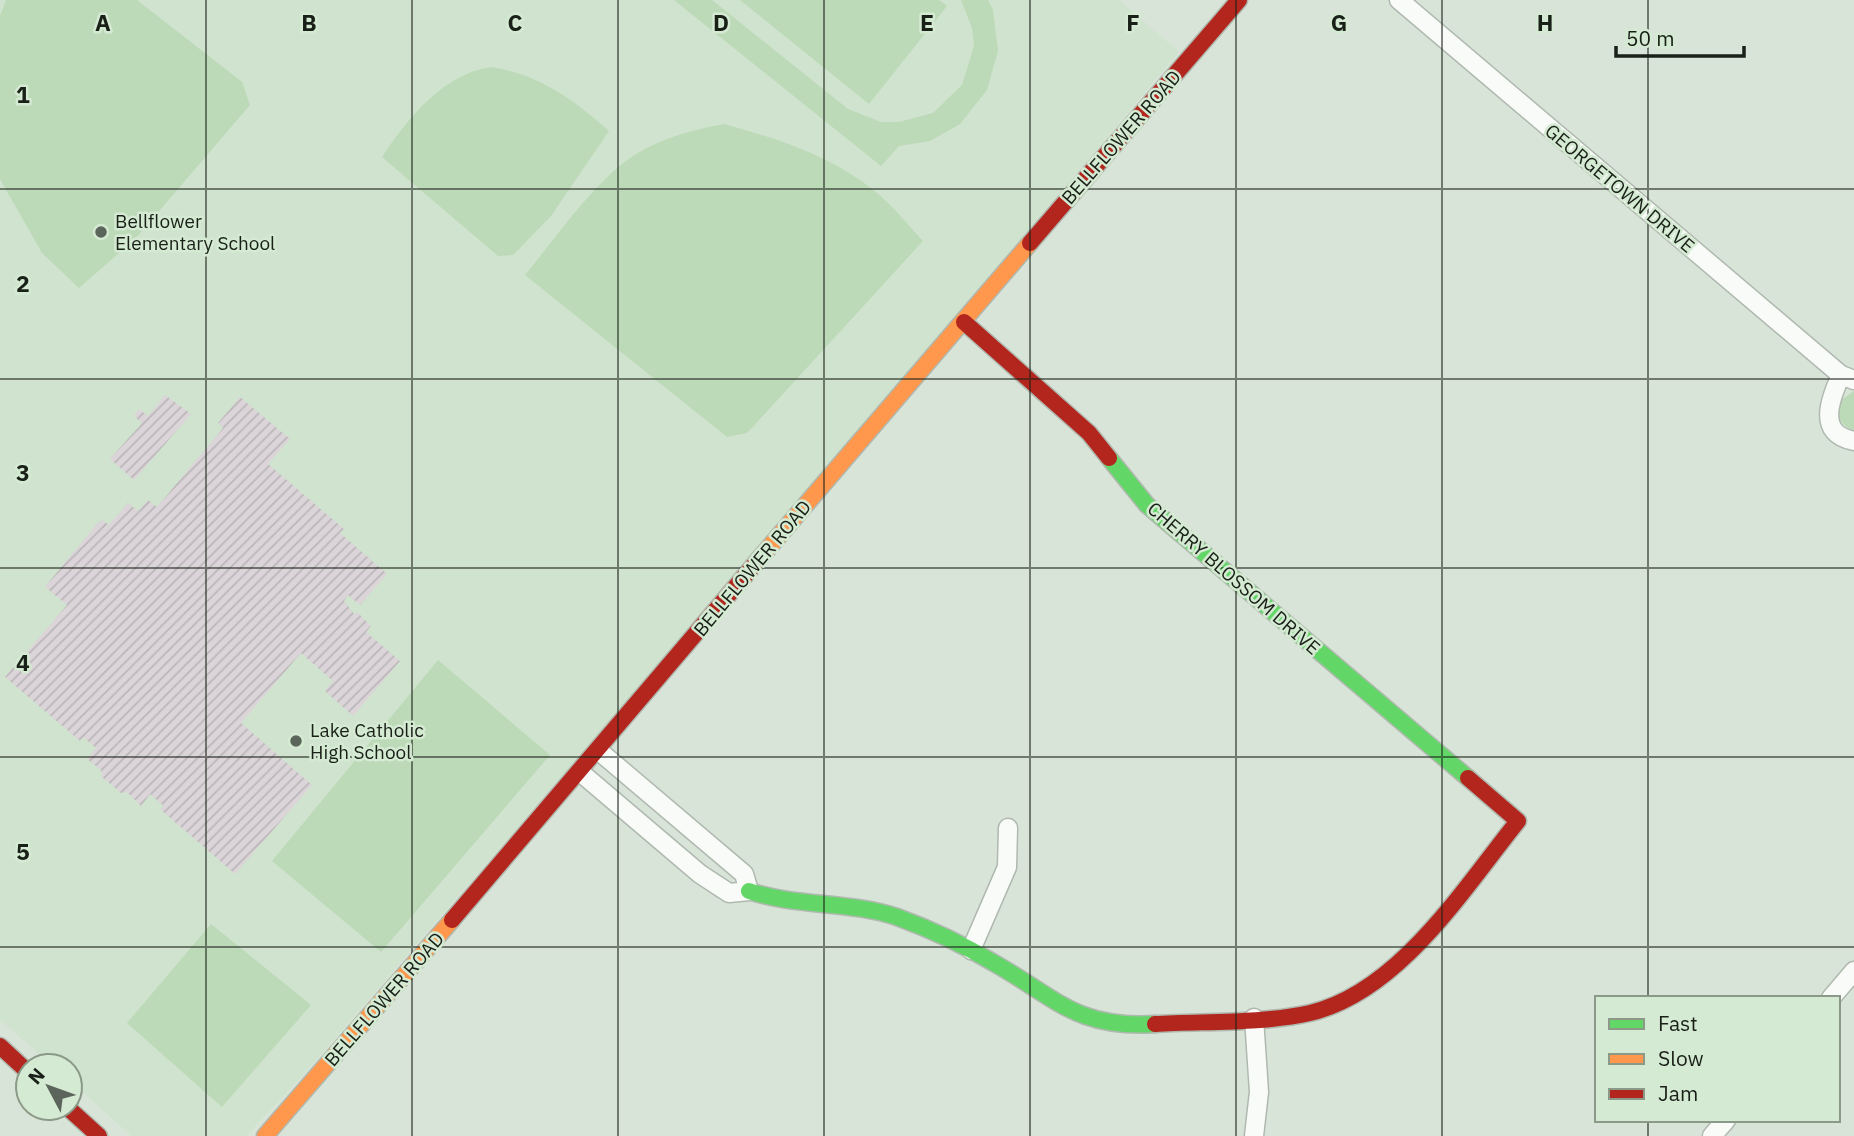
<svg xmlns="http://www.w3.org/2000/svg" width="1854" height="1136" viewBox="0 0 1854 1136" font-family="'IBM Plex Sans',sans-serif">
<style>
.built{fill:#d0e3ce}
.green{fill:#bcd9b8}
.building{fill:url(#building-hatch)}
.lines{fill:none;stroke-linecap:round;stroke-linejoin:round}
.street-casing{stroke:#b0b9af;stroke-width:21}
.fast-casing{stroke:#b0b9af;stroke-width:19}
.slow-casing{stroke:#b0b9af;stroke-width:19}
.jam-casing{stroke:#b0b9af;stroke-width:19}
.street{stroke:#f9fbf9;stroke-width:18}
.fast{stroke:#63d668;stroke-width:16}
.slow{stroke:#ff974d;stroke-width:16}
.jam{stroke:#b3261e;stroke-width:16}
.grid{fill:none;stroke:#192018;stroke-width:2;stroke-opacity:0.55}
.poi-dot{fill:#5c655b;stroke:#d5ead2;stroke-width:2.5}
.labels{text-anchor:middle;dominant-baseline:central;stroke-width:5;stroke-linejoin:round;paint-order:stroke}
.street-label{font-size:19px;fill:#192018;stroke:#d5ead2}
.poi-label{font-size:19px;fill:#192018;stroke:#d5ead2;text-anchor:start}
.grid-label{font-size:23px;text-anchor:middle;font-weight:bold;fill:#192018;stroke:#d5ead2;stroke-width:5;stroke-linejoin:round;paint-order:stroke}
</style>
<defs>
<pattern id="building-hatch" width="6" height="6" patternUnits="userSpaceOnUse" patternTransform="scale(1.75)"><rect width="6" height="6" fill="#dbd4d8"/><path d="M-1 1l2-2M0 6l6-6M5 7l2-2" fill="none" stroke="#bbb6b9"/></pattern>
</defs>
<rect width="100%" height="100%" fill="#d9e4d8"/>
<polygon class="built" points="0,0 1119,0 1179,52 758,549 300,1079 246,1136 132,1136 70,1081 70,1066 53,1066 0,1020"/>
<g class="green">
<polygon points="6,0 137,0 242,82 250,105 135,239 79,288 42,253 0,179 0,16"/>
<polygon points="674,0 712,0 848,109 881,122 899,122 933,113 962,85 974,46 972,28 961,0 988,0 993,10 998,51 987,90 960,124 930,141 899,146 881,166"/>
<polygon points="740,0 939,0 947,6 869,104"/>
<path d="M491 67C539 74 574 100 609 131L551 216 513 255 498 256 382 157C407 119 443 74 491 67Z"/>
<path d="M724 124C779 139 832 156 877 193 894 207 908 225 923 241L747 433 727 437 525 275C555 239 599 175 638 153 665 137 693 130 724 124Z"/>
<path d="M1854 391V431C1840 426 1835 414 1841 400Z"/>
<polygon points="438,660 550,755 381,952 272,861"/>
<polygon points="211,924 311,1005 222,1107 127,1023"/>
</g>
<g class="building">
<polygon points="165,395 191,414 134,480 110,459 142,423 134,416 139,409 148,416"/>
<polygon points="240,397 290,439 268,464 344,529 340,533 387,574 360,605 348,595 344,601 355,615 357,612 371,626 366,632 400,661 353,716 325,691 333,681 301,653 241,723 312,785 235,874 160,809 164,806 150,794 141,806 127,792 121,793 102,777 101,770 87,759 96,748 83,737 80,741 5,677 67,605 45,587 96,525 102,520 109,525 128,503 138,511 148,500 157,507 223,428 218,423"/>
</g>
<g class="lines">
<g class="street-casing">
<g id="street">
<polyline points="1399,0 1841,375"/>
<path d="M1854 380 1841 375C1830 399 1816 434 1854 441"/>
<polyline points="580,772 700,874 729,893 749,891 744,874 599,751"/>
<polyline points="971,950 1007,867 1008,828"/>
<polyline points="1831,998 1854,971"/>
<polyline points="1254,1136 1259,1092 1254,1018"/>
<polyline points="1712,1136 1726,1120"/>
</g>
</g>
<g class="fast-casing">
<g id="fast">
<polyline points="1109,458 1147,505 1468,778"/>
<path d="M749 891C797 907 849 901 897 917 930 929 964 945 994 963 1056 998 1077 1029 1155 1024"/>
</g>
</g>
<g class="slow-casing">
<g id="slow">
<polyline points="760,558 1030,243"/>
<polyline points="265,1136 452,920"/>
</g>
</g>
<g class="jam-casing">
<g id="jam">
<polyline points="1030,243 1239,0"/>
<polyline points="964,322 1089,433 1109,458"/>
<polyline points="452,920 760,558"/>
<path d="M1155 1024C1206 1021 1260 1024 1310 1013 1399 992 1464 888 1518 821L1468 778"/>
<polyline points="0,1046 28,1072"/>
<polyline points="68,1108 99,1136"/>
</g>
</g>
<use href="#street" class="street"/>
<use href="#fast" class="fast"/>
<use href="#slow" class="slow"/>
<use href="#jam" class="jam"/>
</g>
<path class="grid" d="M206 0V1136M412 0V1136M618 0V1136M824 0V1136M1030 0V1136M1236 0V1136M1442 0V1136M1648 0V998M0 189H1854M0 379H1854M0 568H1854M0 757H1854M0 947H1854M1648 1120V1136"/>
<g class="poi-dot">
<circle cx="101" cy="232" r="7"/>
<circle cx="296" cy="741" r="7"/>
</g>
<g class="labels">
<g class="street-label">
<text transform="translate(1121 137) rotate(-49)">BELLFLOWER ROAD</text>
<text transform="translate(1620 188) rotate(40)">GEORGETOWN DRIVE</text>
<text transform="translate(752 568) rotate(-50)">BELLFLOWER ROAD</text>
<text transform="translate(1234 578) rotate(41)">CHERRY BLOSSOM DRIVE</text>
<text transform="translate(384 999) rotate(-49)">BELLFLOWER ROAD</text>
</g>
<g class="poi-label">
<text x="115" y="221">Bellflower<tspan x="115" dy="22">Elementary School</tspan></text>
<text x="310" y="730">Lake Catholic<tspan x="310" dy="22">High School</tspan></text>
</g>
</g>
<g class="grid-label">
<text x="103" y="31">A</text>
<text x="309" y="31">B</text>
<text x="515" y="31">C</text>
<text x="721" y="31">D</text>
<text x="927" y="31">E</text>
<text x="1133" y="31">F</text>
<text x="1339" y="31">G</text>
<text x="1545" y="31">H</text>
<text x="23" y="103">1</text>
<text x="23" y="292">2</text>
<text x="23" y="481">3</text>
<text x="23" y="671">4</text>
<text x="23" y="860">5</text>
</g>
<rect x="1595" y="996" width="245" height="126" fill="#d5ead2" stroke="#8a9988" stroke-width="2"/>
<rect x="1609" y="1019" width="35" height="10" fill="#63d668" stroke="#8a9988" stroke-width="2"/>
<text x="1658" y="1031" font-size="21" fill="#192018">Fast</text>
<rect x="1609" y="1054" width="35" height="10" fill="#ff974d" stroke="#8a9988" stroke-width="2"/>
<text x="1658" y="1066" font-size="21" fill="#192018">Slow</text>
<rect x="1609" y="1089" width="35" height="10" fill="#b3261e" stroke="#8a9988" stroke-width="2"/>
<text x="1658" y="1101" font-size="21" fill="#192018">Jam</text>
<g transform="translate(49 1087) rotate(311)"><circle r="33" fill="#d5ead2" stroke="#8a9988" stroke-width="2"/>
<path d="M0-5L12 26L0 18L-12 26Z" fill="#5c655b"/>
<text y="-10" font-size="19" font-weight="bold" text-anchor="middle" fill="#192018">N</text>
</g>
<path d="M1616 46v10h128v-10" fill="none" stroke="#192018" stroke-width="3.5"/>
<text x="1626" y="46" font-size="21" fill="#192018" stroke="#d5ead2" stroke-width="5" paint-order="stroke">50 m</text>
</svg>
